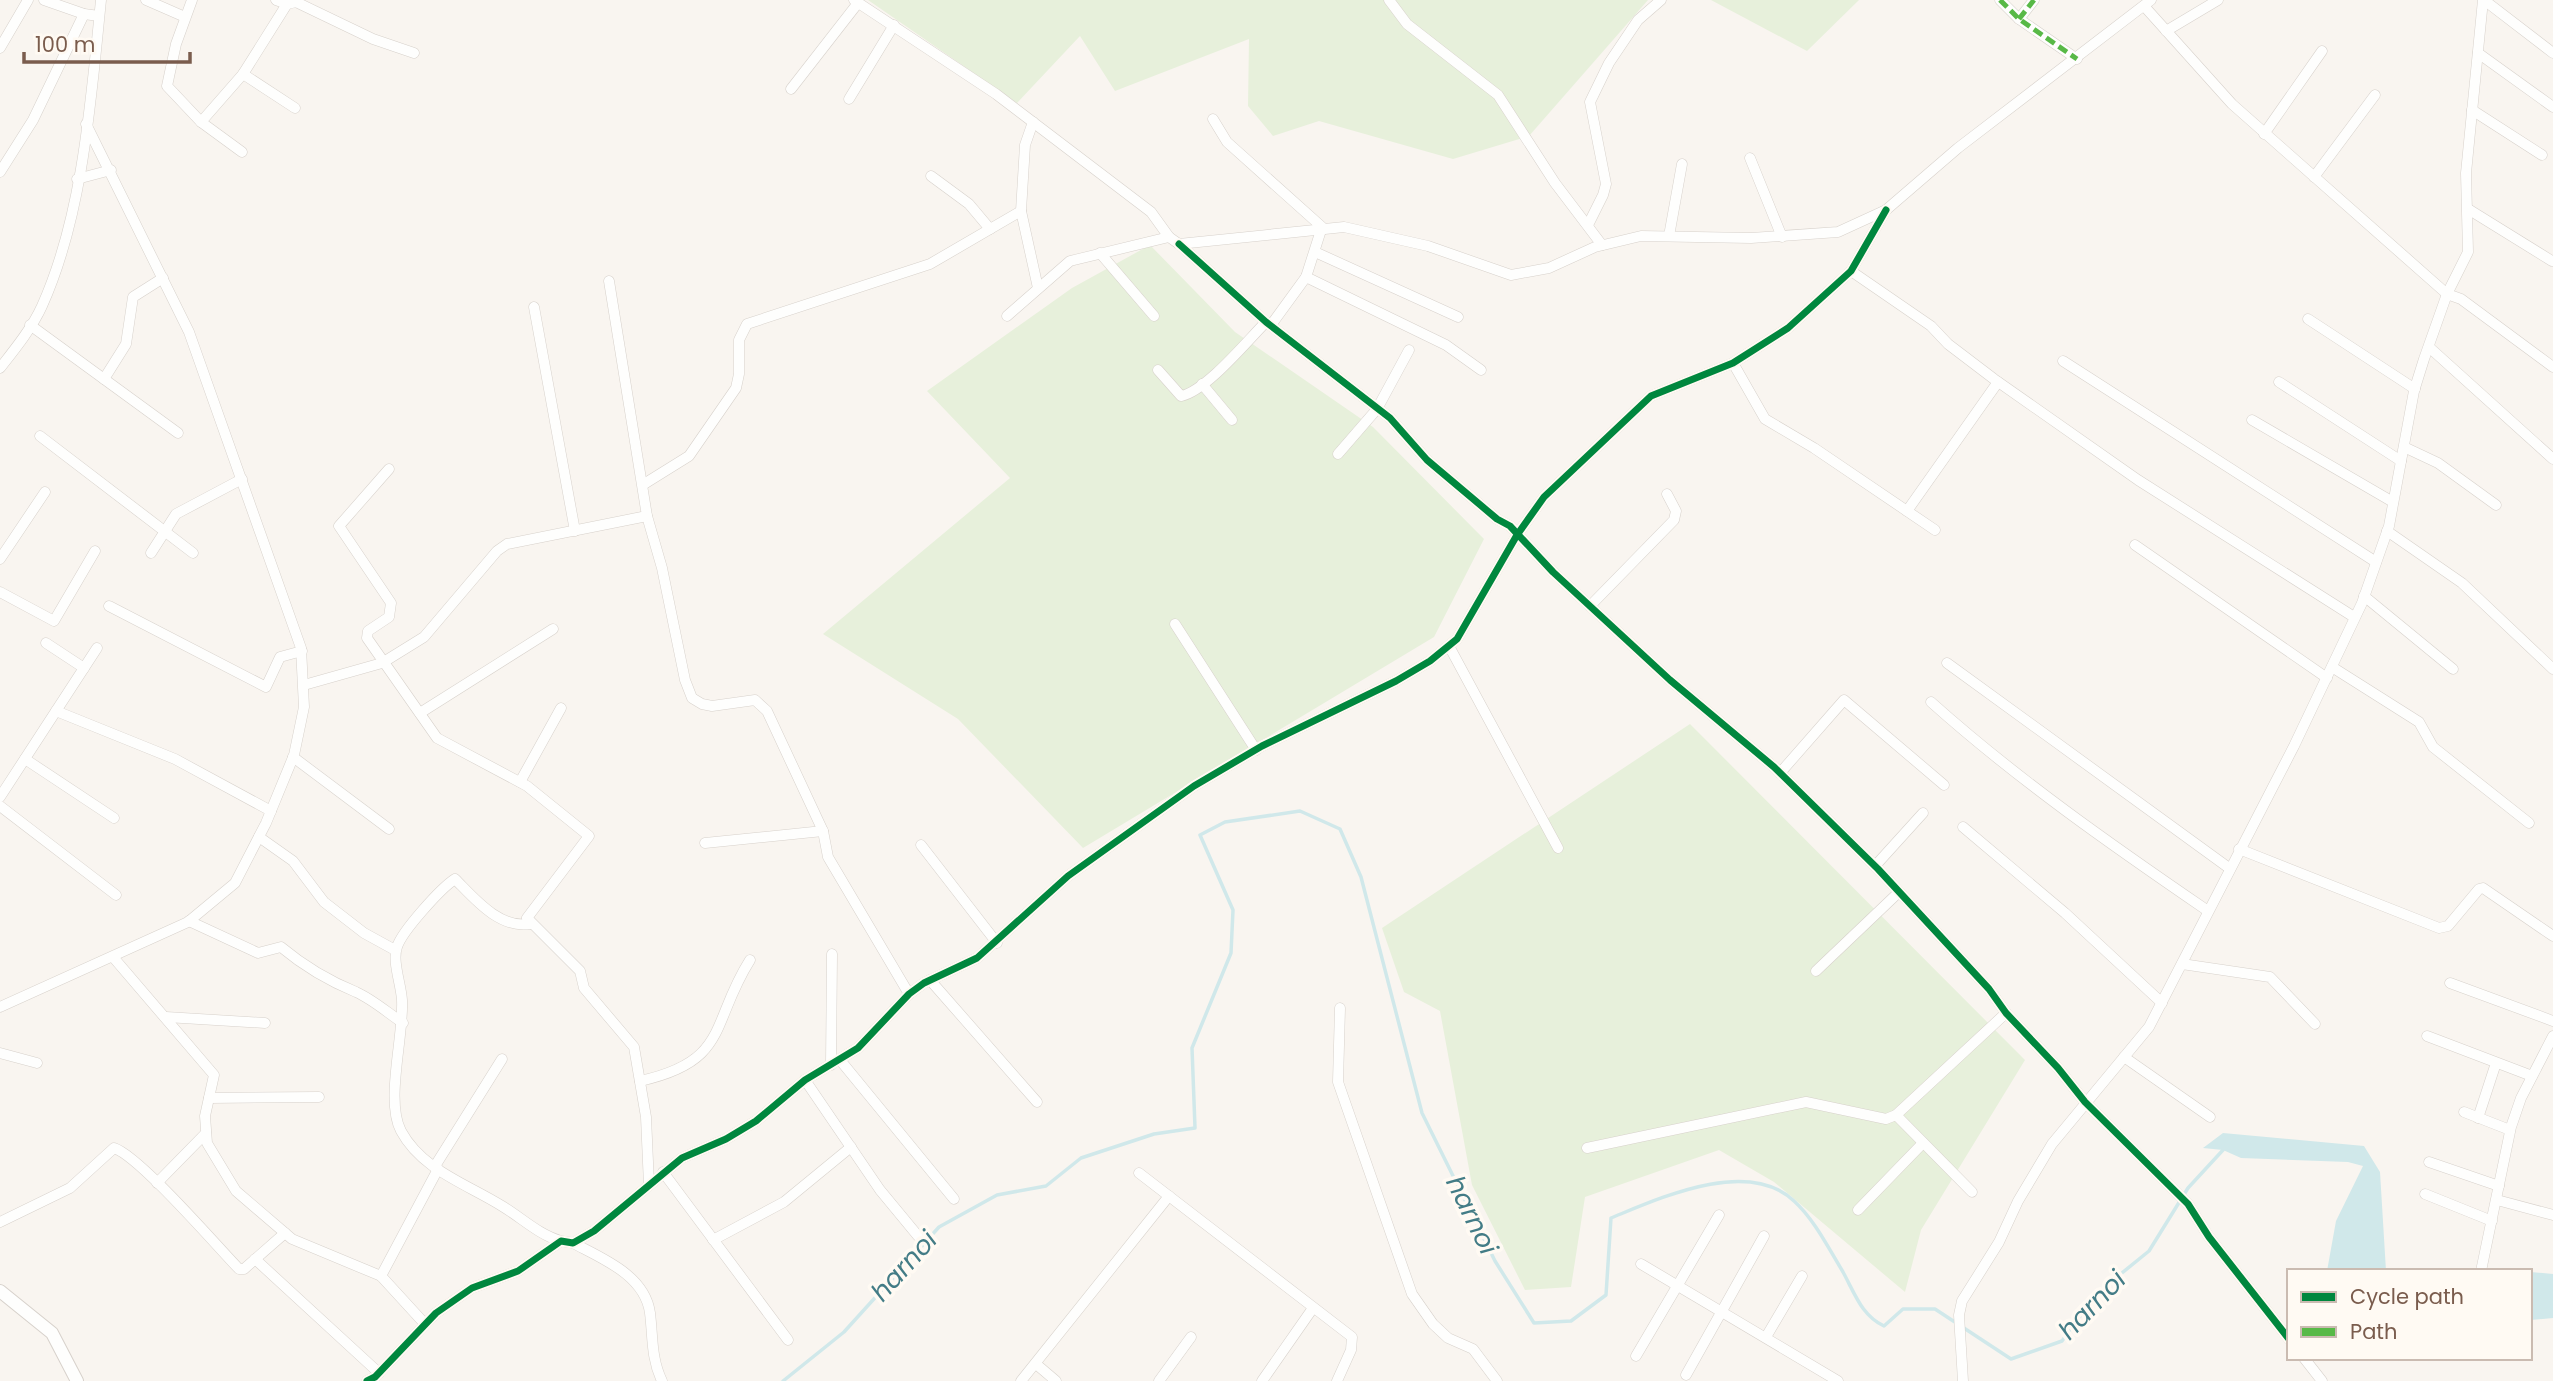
<svg xmlns="http://www.w3.org/2000/svg" width="2553" height="1381" viewBox="0 0 2553 1381" font-family="Poppins,sans-serif">
<style>
.green{fill:#e7f0db}
.water{fill:#d0e8ea}
.lines{fill:none;stroke-linecap:round;stroke-linejoin:round}
.stream{stroke:#d0e8ea;stroke-width:3.5}
.minor-casing{stroke:#d7d1cb;stroke-width:11}
.tertiary-casing{stroke:#d7d1cb;stroke-width:14}
.minor{stroke:#fefefd;stroke-width:10}
.tertiary{stroke:#fefefd;stroke-width:12}
.quiet{stroke:#58b947;stroke-width:5;stroke-dasharray:10 5;stroke-linecap:butt}
.cycleway-casing{stroke:#fffaf3;stroke-width:11}
.cycleway{stroke:#00873e;stroke-width:7}
.labels{text-anchor:middle;dominant-baseline:central;stroke-width:7;stroke-linejoin:round;paint-order:stroke}
.water-label{font-size:26px;font-style:italic;fill:#437c86;stroke:#fffaf3}
</style>
<rect width="100%" height="100%" fill="#f9f5f0"/>
<g class="green">
<polygon points="868,0 1648,0 1529,136 1453,159 1319,121 1273,136 1248,106 1249,39 1115,91 1080,36 1017,103"/>
<polygon points="1711,0 1859,0 1807,51"/>
<polygon points="1150,245 1235,332 1373,427 1484,539 1434,637 1083,848 958,719 823,634 1010,478 927,391 1072,288"/>
<polygon points="1690,724 2025,1060 1921,1230 1905,1292 1774,1182 1719,1150 1585,1197 1571,1287 1525,1290 1472,1185 1440,1011 1404,992 1382,928"/>
</g>
<g class="water">
<polygon points="2223,1133 2364,1146 2380,1172 2386,1271 2327,1271 2336,1221 2363,1166 2348,1162 2241,1158 2223,1150 2203,1148"/>
<polygon points="2530,1272 2553,1274 2553,1318 2530,1320"/>
</g>
<g class="lines">
<path class="stream" d="M783 1381 844 1332 939 1227 997 1195 1046 1186 1081 1158 1154 1134 1195 1128 1192 1048 1231 953 1233 910 1200 835 1225 822 1300 811 1340 829 1361 877 1422 1113 1495 1261 1534 1323 1571 1321 1606 1295 1611 1218C1660 1198 1748 1157 1794 1201 1814 1219 1829 1249 1843 1272 1855 1294 1862 1316 1884 1326L1903 1309H1935L2011 1359 2062 1341 2096 1294 2149 1251 2188 1188 2223 1150V1146"/>
<g class="minor-casing">
<g id="minor">
<polyline points="44,0 84,14 99,16"/>
<polyline points="146,0 185,17"/>
<polyline points="192,0 176,44 167,86 201,122 242,152"/>
<polyline points="276,0 287,4 296,2 373,39 414,53"/>
<polyline points="854,0 996,94 1151,212 1169,237 1179,244 1344,227 1428,246 1511,275 1549,268 1595,247 1641,236 1751,238 1838,232 1886,210 1958,148 2151,0"/>
<polyline points="1389,0 1407,24 1498,95 1555,183 1602,245"/>
<polyline points="2000,0 2019,19 2077,59"/>
<polyline points="2484,0 2553,53"/>
<polyline points="2144,6 2232,104 2447,294 2461,299 2553,367"/>
<polyline points="2019,19 2034,0"/>
<polyline points="2166,31 2218,0"/>
<polyline points="0,48 28,0"/>
<polyline points="2478,53 2553,107"/>
<polyline points="243,74 295,108"/>
<polyline points="791,89 858,3"/>
<polyline points="849,99 894,25"/>
<polyline points="2472,110 2542,155"/>
<polyline points="1213,119 1227,142 1322,227 1306,277 1271,325"/>
<polyline points="201,122 243,74 287,4"/>
<polyline points="1033,122 1025,145 1021,211 1038,288"/>
<polyline points="2264,134 2322,51"/>
<polyline points="1750,158 1782,237"/>
<polyline points="0,172 33,120 84,14"/>
<polyline points="931,176 969,204 990,229"/>
<polyline points="2314,177 2375,95"/>
<polyline points="77,179 111,170"/>
<polyline points="2468,209 2552,261"/>
<polyline points="1588,225 1603,195 1606,184 1590,102 1609,63 1638,20 1661,0"/>
<polyline points="1669,236 1682,164"/>
<polyline points="1179,244 1266,322 1390,418 1427,460 1497,519 1510,526 1553,572 1670,680 1774,767 1878,869 1989,989 2006,1013 2058,1068 2085,1102 2188,1204 2209,1237 2289,1339"/>
<polyline points="1315,252 1458,317"/>
<polyline points="1100,253 1154,316"/>
<polyline points="1851,271 1931,326 1948,344 1994,379 2138,480 2354,617"/>
<polyline points="1306,277 1446,345 1481,370"/>
<polyline points="609,281 647,516 662,568 685,680 692,698 702,704 712,706 755,700 767,711 823,831 828,857 909,994"/>
<polyline points="534,307 575,531"/>
<polyline points="1007,316 1070,261 1169,237"/>
<polyline points="2308,319 2415,389"/>
<polyline points="30,325 178,433"/>
<polyline points="2430,348 2553,459"/>
<polyline points="2063,361 2376,562"/>
<polyline points="1733,363 1765,419 1814,448 1935,530"/>
<path d="M0 368C15 349 32 328 42 306 83 215 91 99 101 0"/>
<path d="M1158 370 1181 396C1206 391 1247 341 1266 322"/>
<polyline points="104,379 126,344 133,297 163,278"/>
<polyline points="2279,382 2401,461"/>
<polyline points="1202,384 1232,420"/>
<polyline points="2252,420 2393,502"/>
<polyline points="40,436 193,553"/>
<polyline points="2404,447 2438,463 2496,505"/>
<polyline points="1338,454 1377,409 1409,350"/>
<polyline points="389,469 339,526 391,603 389,617 368,631 367,638 437,738 527,786 589,836 527,918 580,971 584,988 634,1047 646,1117 649,1185"/>
<polyline points="644,484 689,456 736,388 739,374 739,340 747,324 930,264 1021,211"/>
<polyline points="1907,511 1998,382"/>
<polyline points="2387,531 2462,583 2553,669"/>
<polyline points="2135,545 2327,678"/>
<polyline points="151,553 176,514 242,479"/>
<polyline points="0,559 45,492"/>
<polyline points="0,592 54,621 95,551"/>
<polyline points="2364,596 2453,669"/>
<polyline points="109,606 266,687 280,657 302,651"/>
<polyline points="1590,606 1674,520 1676,511 1667,494"/>
<polyline points="1175,624 1256,750"/>
<polyline points="46,643 84,668"/>
<polyline points="1449,646 1558,848"/>
<polyline points="1947,663 2229,868"/>
<polyline points="2332,667 2419,722 2433,747 2529,823"/>
<polyline points="304,685 382,663 424,637 497,551 507,544 647,516"/>
<path d="M1931 702C2017 779 2113 846 2208 911"/>
<polyline points="56,711 175,759 271,811"/>
<polyline points="420,713 553,629"/>
<polyline points="293,757 389,829"/>
<polyline points="25,759 114,818"/>
<polyline points="1780,773 1844,700 1944,785"/>
<polyline points="520,782 561,708"/>
<polyline points="0,797 97,648"/>
<polyline points="0,806 116,895"/>
<polyline points="1963,827 2065,913 2162,1003"/>
<polyline points="259,837 293,861 324,902 364,933 395,950"/>
<polyline points="705,843 823,831"/>
<polyline points="921,845 997,943"/>
<polyline points="2239,849 2439,928 2448,926 2479,889 2483,888 2553,936"/>
<polyline points="1875,866 1923,813"/>
<path d="M189 921 258 953 281 947C305 967 329 981 356 992 372 999 388 1013 403 1023"/>
<path d="M530 924C499 929 474 898 455 879 441 888 402 931 397 947 392 961 401 984 402 1000 404 1036 385 1101 401 1131 422 1170 467 1184 502 1206 522 1218 539 1235 561 1241"/>
<polyline points="113,957 214,1075 205,1116 207,1143 236,1191 292,1239 381,1276 424,1323"/>
<polyline points="2182,964 2270,977 2315,1024"/>
<polyline points="1816,971 1898,893"/>
<polyline points="930,980 1037,1102"/>
<polyline points="2450,983 2553,1021"/>
<polyline points="0,1007 188,922 235,883 266,823 294,755 304,707 301,648 189,332 86,124"/>
<polyline points="1340,1008 1338,1082 1412,1294 1433,1324 1448,1338 1473,1349 1497,1381"/>
<polyline points="166,1017 265,1023"/>
<polyline points="2427,1036 2532,1076"/>
<polyline points="0,1053 37,1063"/>
<polyline points="2124,1057 2210,1117"/>
<polyline points="840,1060 954,1199"/>
<polyline points="831,1065 832,954"/>
<polyline points="805,1080 880,1190 918,1236"/>
<path d="M640 1081C730 1061 710 1023 750 960"/>
<polyline points="209,1098 319,1097"/>
<polyline points="2464,1112 2510,1130"/>
<polyline points="1896,1115 1972,1192"/>
<polyline points="2478,1118 2496,1063"/>
<polyline points="1587,1148 1806,1102 1886,1119 1896,1115 2006,1013"/>
<polyline points="2429,1162 2499,1186"/>
<polyline points="435,1166 502,1059"/>
<polyline points="663,1172 788,1340"/>
<polyline points="1139,1173 1352,1337 1351,1350 1337,1381"/>
<polyline points="157,1183 206,1133"/>
<polyline points="2425,1194 2492,1221"/>
<polyline points="2497,1200 2553,1215"/>
<polyline points="1858,1210 1923,1143"/>
<path d="M0 1222 70 1188 114 1148C139 1156 215 1244 239 1269H244L285 1233"/>
<polyline points="713,1240 784,1202 851,1147"/>
<path d="M573 1243C601 1258 645 1275 650 1313 653 1337 651 1358 662 1381"/>
<polyline points="255,1259 379,1373"/>
<polyline points="1641,1264 1838,1381"/>
<polyline points="2481,1271 2511,1127 2521,1098 2553,1036"/>
<polyline points="381,1276 438,1169"/>
<polyline points="1766,1337 1802,1276"/>
<polyline points="1636,1356 1719,1215"/>
<polyline points="2304,1358 2322,1381"/>
<polyline points="1036,1364 1056,1381"/>
<polyline points="1686,1375 1764,1236"/>
<polyline points="367,1381 375,1377 436,1313 472,1288 518,1271 561,1241 573,1243 594,1231 682,1158 726,1139 756,1121 805,1080 858,1048 909,994 924,983 977,958 1068,876 1194,786 1262,746 1396,681 1430,661 1457,639 1517,535 1544,497 1651,396 1733,363 1788,328 1851,271 1886,210"/>
<polyline points="1021,1381 1169,1196"/>
<polyline points="1159,1381 1191,1337"/>
<polyline points="1262,1381 1313,1308"/>
<polyline points="1963,1381 1959,1315 1962,1301 1999,1242 2018,1201 2052,1144 2149,1027 2294,746 2362,603 2389,526 2414,391 2424,359 2447,294 2468,252 2466,173 2483,0"/>
</g>
</g>
<g class="tertiary-casing">
<polyline id="tertiary" points="0,1291 52,1333 77,1381"/>
</g>
<use href="#minor" class="minor"/>
<use href="#tertiary" class="tertiary"/>
<g class="quiet">
<polyline points="2000,0 2019,19 2077,59"/>
<polyline points="2019,19 2034,0"/>
</g>
<g class="cycleway-casing">
<g id="cycleway">
<polyline points="1179,244 1266,322 1390,418 1427,460 1497,519 1510,526 1553,572 1670,680 1774,767 1878,869 1989,989 2006,1013 2058,1068 2085,1102 2188,1204 2209,1237 2289,1339"/>
<polyline points="367,1381 375,1377 436,1313 472,1288 518,1271 561,1241 573,1243 594,1231 682,1158 726,1139 756,1121 805,1080 858,1048 909,994 924,983 977,958 1068,876 1194,786 1262,746 1396,681 1430,661 1457,639 1517,535 1544,497 1651,396 1733,363 1788,328 1851,271 1886,210"/>
</g>
</g>
<use href="#cycleway" class="cycleway"/>
</g>
<g class="labels">
<g class="water-label">
<text transform="translate(1472 1215) rotate(64)">harnoi</text>
<text transform="translate(904 1266) rotate(-48)">harnoi</text>
<text transform="translate(2092 1305) rotate(-46)">harnoi</text>
</g>
</g>
<rect x="2287" y="1269" width="245" height="91" fill="#fffaf3" stroke="#cabbb1" stroke-width="2"/>
<rect x="2301" y="1292" width="35" height="10" fill="#00873e" stroke="#cabbb1" stroke-width="2"/>
<text x="2350" y="1304" font-size="21" fill="#7a5c4d">Cycle path</text>
<rect x="2301" y="1327" width="35" height="10" fill="#58b947" stroke="#cabbb1" stroke-width="2"/>
<text x="2350" y="1339" font-size="21" fill="#7a5c4d">Path</text>
<path d="M24 52v10h166v-10" fill="none" stroke="#7a5c4d" stroke-width="3.5"/>
<text x="35" y="52" font-size="21" fill="#7a5c4d" stroke="#fffaf3" stroke-width="5" paint-order="stroke">100 m</text>
</svg>
